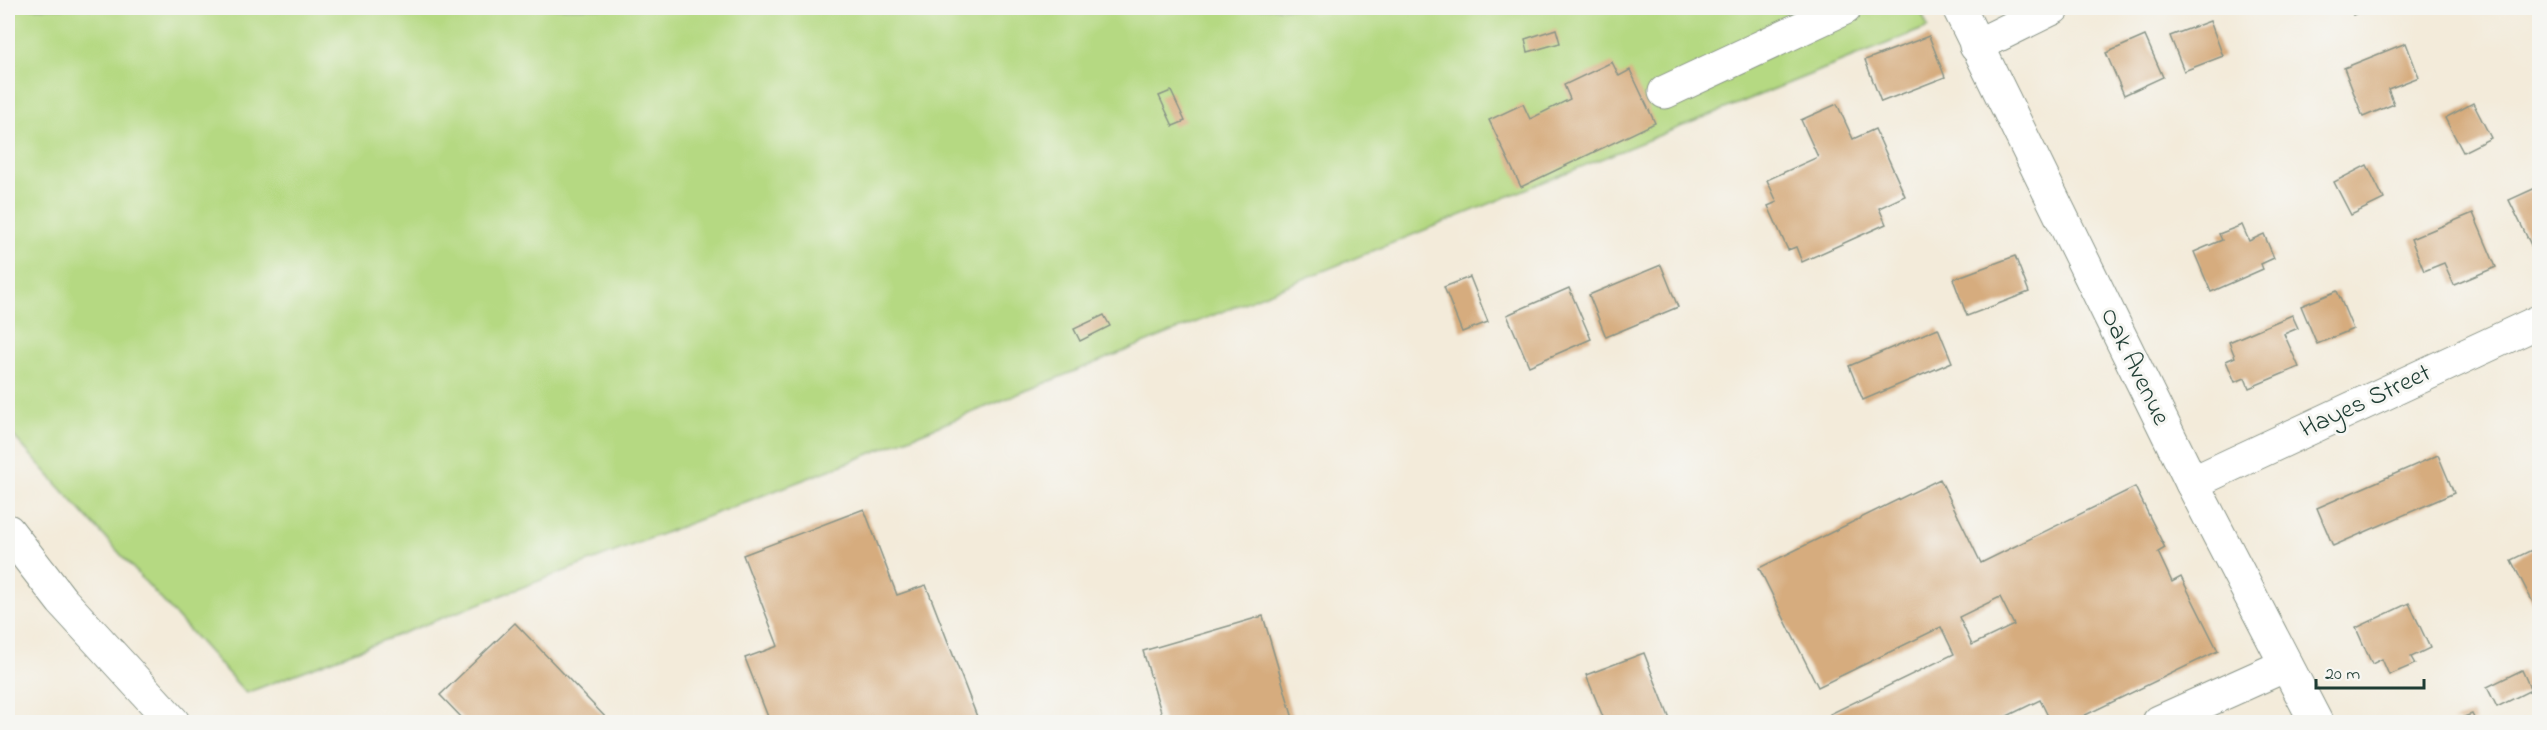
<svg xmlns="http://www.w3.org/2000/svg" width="2547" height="730" viewBox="0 0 2547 730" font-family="'Indie Flower',sans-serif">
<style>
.green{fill:#b5d982;stroke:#6a8b5b;stroke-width:1.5}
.building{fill:#d6ac7e;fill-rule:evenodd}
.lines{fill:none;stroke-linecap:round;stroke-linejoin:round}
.minor-casing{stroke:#899487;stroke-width:35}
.highway-casing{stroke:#899487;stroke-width:35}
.minor{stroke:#fff;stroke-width:33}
.highway{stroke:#fff;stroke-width:33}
.labels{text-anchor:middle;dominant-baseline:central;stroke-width:6;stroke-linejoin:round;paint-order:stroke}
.street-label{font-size:26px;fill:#1f3d34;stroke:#f6f6f2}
</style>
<rect width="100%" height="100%" fill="#f6f6f2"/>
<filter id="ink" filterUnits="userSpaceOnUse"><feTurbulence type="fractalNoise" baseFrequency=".0167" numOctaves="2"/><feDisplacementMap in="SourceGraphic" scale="12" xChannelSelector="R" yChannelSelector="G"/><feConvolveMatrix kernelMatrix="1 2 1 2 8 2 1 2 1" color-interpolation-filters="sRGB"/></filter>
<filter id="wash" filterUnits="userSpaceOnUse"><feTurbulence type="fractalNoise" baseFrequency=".008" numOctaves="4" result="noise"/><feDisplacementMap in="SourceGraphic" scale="24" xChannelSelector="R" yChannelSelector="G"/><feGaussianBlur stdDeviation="1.35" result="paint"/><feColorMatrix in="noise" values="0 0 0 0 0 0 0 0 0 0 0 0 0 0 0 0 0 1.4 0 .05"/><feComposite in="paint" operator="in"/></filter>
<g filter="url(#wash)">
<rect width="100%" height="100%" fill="#f3ebda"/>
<polygon class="green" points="8,8 1919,8 1928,27 837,467 246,693 8,430"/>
<g id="blocks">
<g class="building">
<polygon points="2349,8 2368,8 2353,15"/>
<polygon points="2210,21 2223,56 2184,71 2170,36"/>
<polygon points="1556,29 1560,43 1528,52 1525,39"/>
<polygon points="1929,36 1945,77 1881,102 1865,60"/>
<polygon points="2145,36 2163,77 2124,95 2106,53"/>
<polygon points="2406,43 2419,77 2388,89 2394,104 2363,117 2344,68"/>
<polygon points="1612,62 1619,76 1630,70 1655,123 1521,187 1489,120 1523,104 1530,119 1570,99 1564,85"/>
<polygon points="1171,91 1185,121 1173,126 1159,96"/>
<polygon points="2473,103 2491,138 2463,152 2445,118"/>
<polygon points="1837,104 1853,139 1875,129 1905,196 1879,208 1886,224 1802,262 1796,247 1788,250 1768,206 1777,202 1767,180 1818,157 1801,120"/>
<polygon points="2367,165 2384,199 2351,215 2334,182"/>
<polygon points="2540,186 2540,246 2533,249 2509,200"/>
<polygon points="2473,213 2496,267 2454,285 2444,263 2424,271 2411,239"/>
<polygon points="2242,225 2249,241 2264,234 2274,258 2261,264 2263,269 2211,292 2194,252 2222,240 2219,234"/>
<polygon points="2015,256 2029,292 1967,316 1953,279"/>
<polygon points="1661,265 1678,307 1606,337 1589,295"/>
<polygon points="1470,277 1488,322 1462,332 1444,287"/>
<polygon points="1569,288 1591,339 1529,366 1507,315"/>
<polygon points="2337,291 2353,329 2317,344 2301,306"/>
<polygon points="1104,315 1110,326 1080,341 1074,329"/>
<polygon points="2292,315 2298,328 2284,334 2299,367 2249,388 2245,378 2235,382 2226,361 2235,357 2229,342"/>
<polygon points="1938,328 1952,362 1863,400 1849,366"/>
<polygon points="2438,455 2454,493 2333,546 2317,508"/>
<path d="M1940 479 1981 563 2135 487 2165 548 2158 552 2172 582 2181 577 2218 651 2071 722H2051L2040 700 1995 722H1834L1830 714 1954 654 1941 627 1818 687 1759 568ZM2000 597 2014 625 1972 645 1959 617Z"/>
<polygon points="864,509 897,595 926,585 979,722 770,722 745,658 778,646 743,555"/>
<polygon points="2540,546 2540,616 2511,560"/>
<polygon points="2409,603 2430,648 2411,657 2415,664 2389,675 2382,659 2372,664 2356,628"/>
<polygon points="1263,616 1294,722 1164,722 1143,651"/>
<polygon points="515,623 610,722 466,722 440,695"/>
<polygon points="1644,653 1671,722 1605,722 1586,675"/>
<polygon points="2522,670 2531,690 2497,707 2487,687"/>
<polygon points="2472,714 2476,722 2451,722"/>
</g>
</g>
</g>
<g filter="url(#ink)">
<use href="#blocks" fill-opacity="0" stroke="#899487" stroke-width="1.5"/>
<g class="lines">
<g class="minor-casing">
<g id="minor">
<polyline points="1959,8 2192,483 2316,722"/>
<polyline points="1976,46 2053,8"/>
<polyline points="1665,92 1845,8"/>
<polyline points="2192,483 2540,321"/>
<polyline points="2159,722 2286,665"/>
</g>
</g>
<g class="highway-casing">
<polyline id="highway" points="8,531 62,601 173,722"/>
</g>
<use href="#minor" class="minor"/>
<use href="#highway" class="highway"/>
</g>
</g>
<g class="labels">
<g class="street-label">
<text transform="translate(2134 367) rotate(64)">Oak Avenue</text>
<text transform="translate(2366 402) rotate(-25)">Hayes Street</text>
</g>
</g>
<rect width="2547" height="730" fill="none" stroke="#f6f6f2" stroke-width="30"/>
<path d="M2316 679v9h108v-9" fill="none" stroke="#1f3d34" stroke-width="3"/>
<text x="2325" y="679" font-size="18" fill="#1f3d34" stroke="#f6f6f2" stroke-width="4.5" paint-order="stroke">20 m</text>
</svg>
